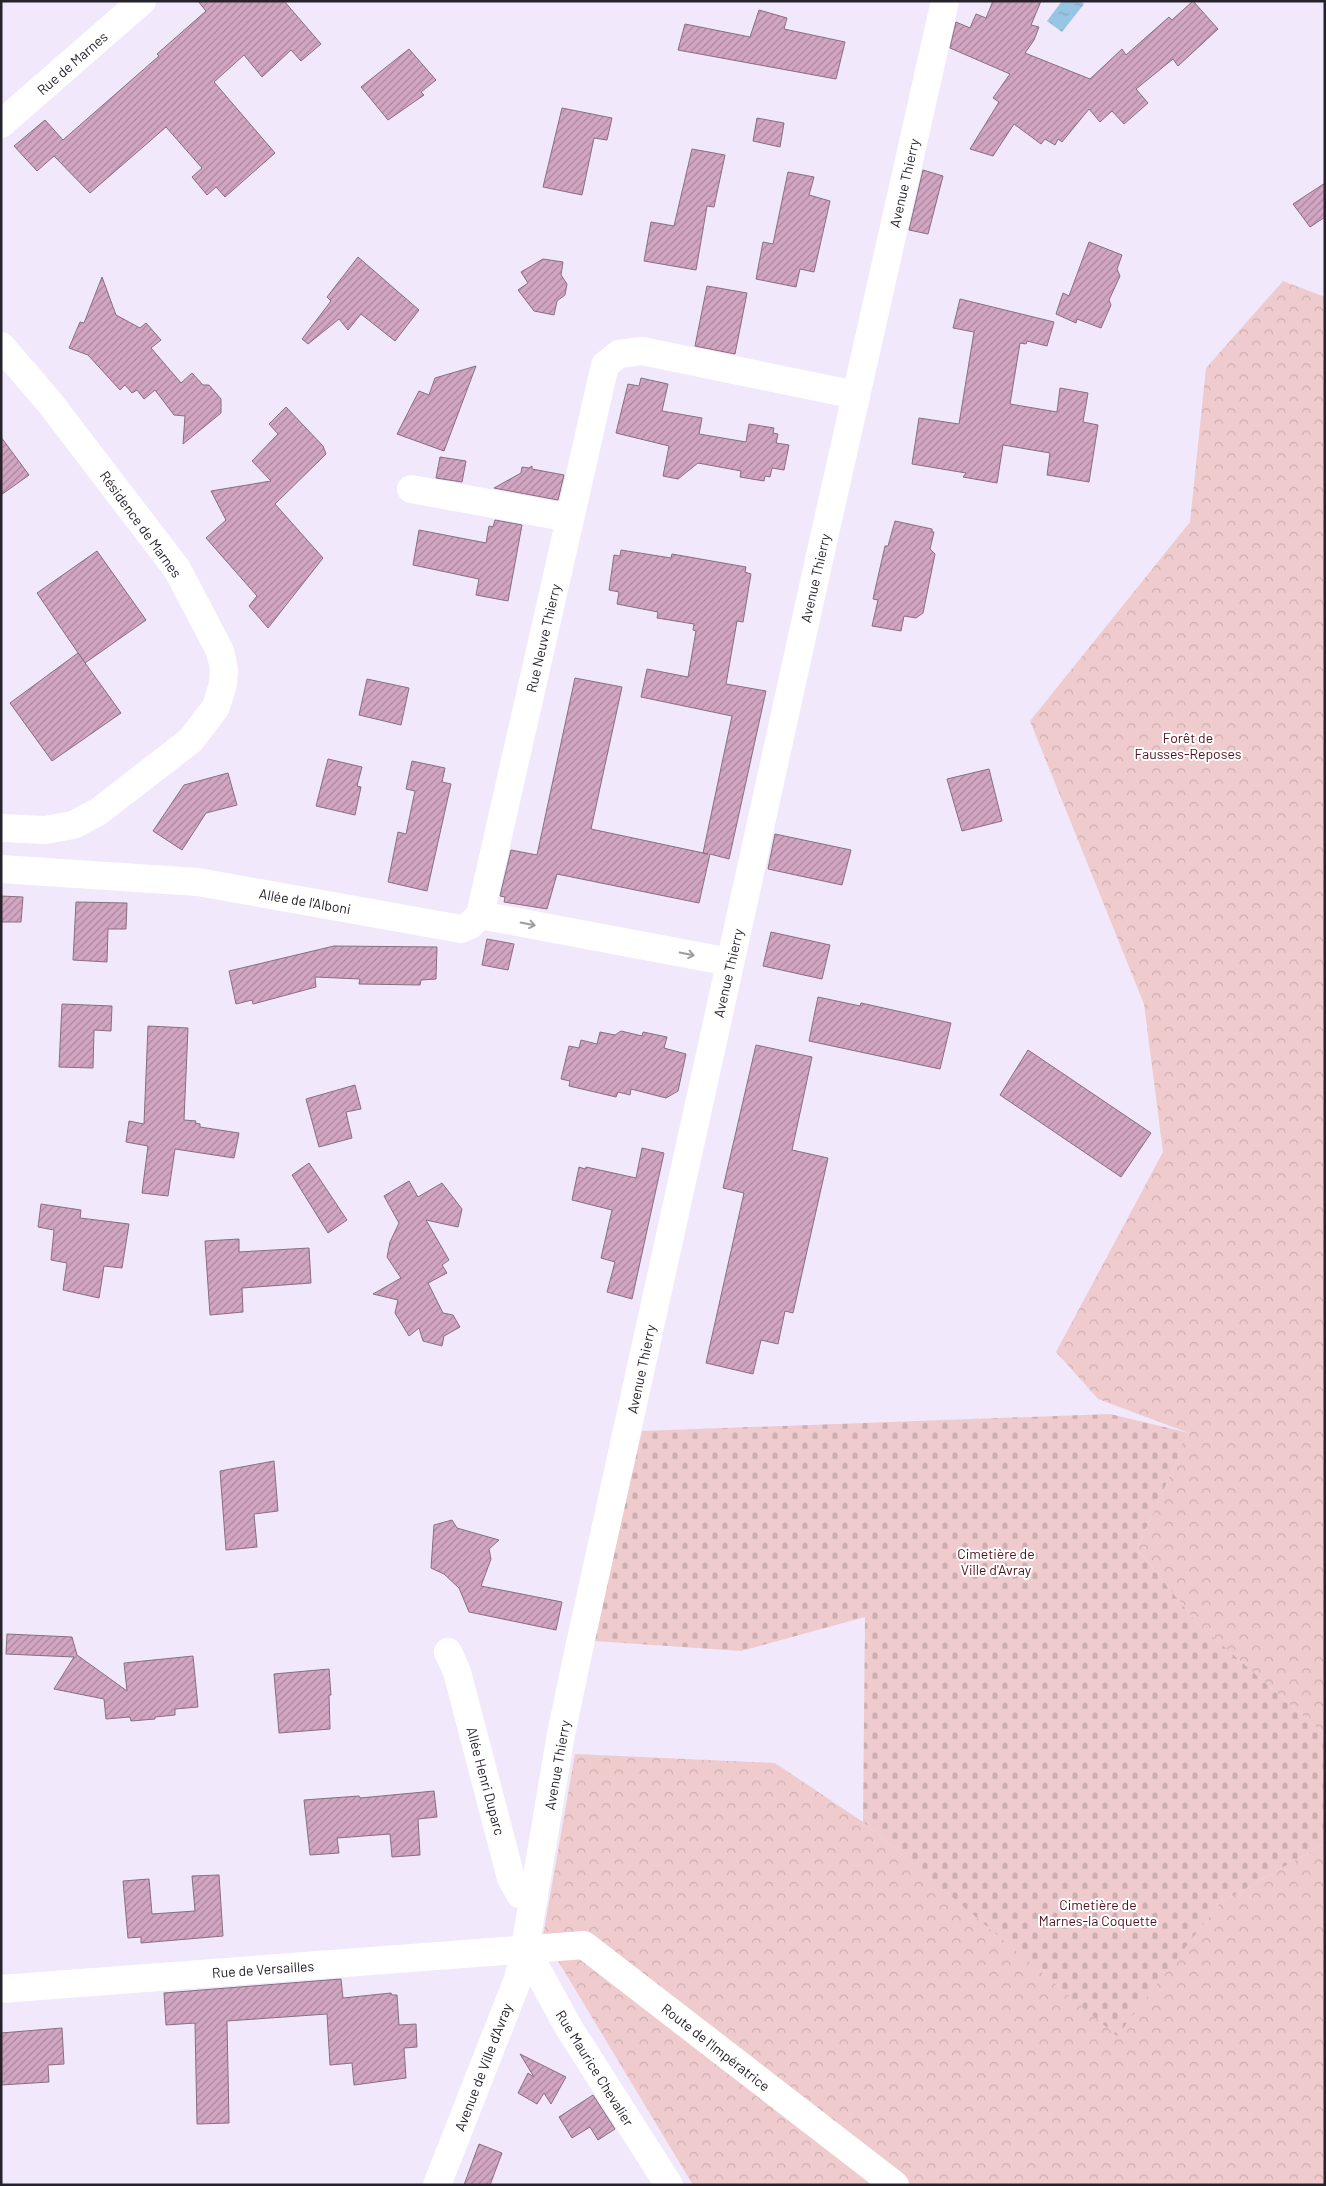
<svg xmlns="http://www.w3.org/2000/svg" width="1326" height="2186" viewBox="0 0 1326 2186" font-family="Barlow,sans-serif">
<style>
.forest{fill:url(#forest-crowns)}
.cemetery{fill:url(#cemetery-stones)}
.water{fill:url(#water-ripples)}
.building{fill:url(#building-hatch);stroke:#876f7e}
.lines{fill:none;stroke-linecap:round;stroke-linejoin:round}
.street{stroke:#fff;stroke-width:28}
.secondary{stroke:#fff;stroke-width:28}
.oneway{stroke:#9d9ca0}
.labels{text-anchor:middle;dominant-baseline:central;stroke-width:4;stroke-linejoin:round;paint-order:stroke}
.street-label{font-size:14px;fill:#26222b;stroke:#fff}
.park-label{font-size:14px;fill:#51101c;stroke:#fff}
</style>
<defs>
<pattern id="forest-crowns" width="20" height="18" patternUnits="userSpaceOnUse" patternTransform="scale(1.25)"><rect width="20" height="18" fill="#efcbcd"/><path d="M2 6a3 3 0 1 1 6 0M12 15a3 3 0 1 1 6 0" fill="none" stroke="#cdaeb0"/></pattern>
<pattern id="cemetery-stones" width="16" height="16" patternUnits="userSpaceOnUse" patternTransform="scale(1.25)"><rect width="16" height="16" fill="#efcbcd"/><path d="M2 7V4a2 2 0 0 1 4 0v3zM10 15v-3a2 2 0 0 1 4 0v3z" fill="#cdaeb0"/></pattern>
<pattern id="water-ripples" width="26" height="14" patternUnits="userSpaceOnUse" patternTransform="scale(1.25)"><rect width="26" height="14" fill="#97c5e3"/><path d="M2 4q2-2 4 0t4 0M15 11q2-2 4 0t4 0" fill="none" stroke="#82a9c3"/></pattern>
<pattern id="building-hatch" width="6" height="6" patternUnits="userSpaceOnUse" patternTransform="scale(1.25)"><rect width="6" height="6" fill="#d2a5c2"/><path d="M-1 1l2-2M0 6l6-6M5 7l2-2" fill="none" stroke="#aa869e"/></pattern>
</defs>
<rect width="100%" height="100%" fill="#f1e8fc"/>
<g class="forest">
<polygon points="1283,281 1325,297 1325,1735 1197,1623 1137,1549 1189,1433 1098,1399 1056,1352 1163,1152 1144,1004 1030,721 1190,522 1206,368"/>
<polygon points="575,1754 775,1763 863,1822 1117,2035 1219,1904 1325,1843 1325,2185 693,2185 543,1936"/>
</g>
<polygon class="cemetery" points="1110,1414 1189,1433 1137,1549 1197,1623 1325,1735 1325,1843 1219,1904 1117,2036 863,1822 865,1617 741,1651 594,1641 642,1431"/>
<polygon class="water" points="1062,1 1081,1 1084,4 1062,32 1047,21"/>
<g class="building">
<polygon points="198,1 284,1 321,44 301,61 291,50 262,77 244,55 214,82 275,153 225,197 216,187 207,195 192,177 202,168 166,127 90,193 54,156 37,171 14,146 45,120 63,140 159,56 157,54 206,11"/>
<polygon points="993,1 1041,1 1031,25 1039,27 1034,40 1025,53 1090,79 1122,49 1126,55 1169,17 1172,20 1193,1 1218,29 1178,66 1173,59 1136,89 1148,103 1124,124 1112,111 1100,122 1089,109 1062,142 1058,139 1055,145 1045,139 1041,144 1014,124 993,156 970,149 999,102 993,98 1010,74 950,48 956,22 970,28 976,14 986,18"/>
<polygon points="759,10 787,18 784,29 845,42 836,79 678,50 685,24 750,37"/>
<polygon points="409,49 436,80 421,92 424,95 388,120 361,87"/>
<polygon points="562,108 612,118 607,140 594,138 582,195 543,187"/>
<polygon points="757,118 784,123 780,147 753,141"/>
<polygon points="692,149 725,155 714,207 707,206 696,270 644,261 651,222 674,226"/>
<polygon points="923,170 943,176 928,234 909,230"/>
<polygon points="788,172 814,177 809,195 830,201 814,272 800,269 796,287 756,279 763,242 773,244"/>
<polygon points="1325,183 1325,217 1310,227 1293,204"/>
<polygon points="1089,242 1122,255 1117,269 1120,276 1109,300 1111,305 1101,328 1077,319 1076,323 1056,314 1063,293 1069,296"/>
<polygon points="358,257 419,310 395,341 361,314 348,330 339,319 308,344 302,339 331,301 327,297"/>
<polygon points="543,259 563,262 561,275 567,284 565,295 557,301 554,315 534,311 518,290 528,283 521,272"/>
<polygon points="102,277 116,315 140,328 146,323 161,340 151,348 181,383 192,373 203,385 209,385 221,399 221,413 183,444 185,416 174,415 155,390 144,399 137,390 132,393 125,385 120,390 88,355 69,348 80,322 84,323"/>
<polygon points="707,286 747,293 735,354 695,346"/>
<polygon points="960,299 1054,322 1047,346 1027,341 1026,344 1020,343 1010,404 1057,412 1060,388 1088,393 1083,422 1098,425 1089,482 1047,475 1050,453 1003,445 997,483 963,477 966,473 912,464 919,418 959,424 974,332 953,328"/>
<polygon points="476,366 444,451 397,434 419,391 429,395 435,378"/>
<polygon points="641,378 668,384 662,411 702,418 699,434 746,442 749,424 774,428 773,433 778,434 776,443 789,445 784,470 772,468 770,477 765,476 764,481 740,477 741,471 698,463 678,479 663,476 669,446 616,433 628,384 639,386"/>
<polygon points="286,407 323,446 326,454 275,504 323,558 268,628 249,606 257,596 206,538 226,520 211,491 271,481 252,461 278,434 269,424"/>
<polygon points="1,437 29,475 1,495"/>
<polygon points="440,457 466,461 462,482 436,478"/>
<polygon points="532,466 532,469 564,475 558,500 494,488 521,473 522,467 529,468"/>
<polygon points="495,520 522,525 508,601 476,595 479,579 413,565 419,530 486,543 489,526 493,527"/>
<polygon points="895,521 932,529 932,532 934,532 930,549 935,554 923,613 916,618 904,616 901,631 872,626 878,600 873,599 885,546 888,546"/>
<polygon points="621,550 671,558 672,554 746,567 745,572 751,574 743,622 737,621 726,684 766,691 729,859 710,854 699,903 557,874 547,909 504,902 505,897 500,896 511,850 537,855 575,678 622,687 591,829 708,854 703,853 732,716 641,697 647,669 688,677 696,631 693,630 694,624 657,618 658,612 617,604 619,592 609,590 614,555 620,556"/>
<polygon points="97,551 146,620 85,663 37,593"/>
<polygon points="78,653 121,713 52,761 10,703"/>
<polygon points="367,679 409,688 401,725 359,715"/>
<polygon points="328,759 362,767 357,786 361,787 355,815 316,806"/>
<polygon points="412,761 445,768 442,782 451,784 427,891 388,882 398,832 406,834 415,791 406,789"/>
<polygon points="989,769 1002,821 962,831 947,779"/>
<polygon points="228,773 237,805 206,813 182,850 153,831 184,785"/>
<polygon points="775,834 851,850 842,885 768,869"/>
<polygon points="1,896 23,897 21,922 1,922"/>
<polygon points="76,902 127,903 126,929 108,929 107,962 73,960"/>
<polygon points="771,932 830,945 822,979 763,966"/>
<polygon points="487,939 514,944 508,970 482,965"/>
<polygon points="334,946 437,947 436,979 421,980 420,985 359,984 360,979 315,977 316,987 253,1004 252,1000 236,1004 229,971"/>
<polygon points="818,997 860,1006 861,1003 951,1023 940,1069 809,1041"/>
<polygon points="62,1004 112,1006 111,1031 94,1030 93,1068 59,1067"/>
<polygon points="148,1026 188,1028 184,1120 196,1121 195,1123 200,1124 200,1127 239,1133 234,1158 175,1149 168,1196 142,1193 148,1146 126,1142 129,1121 144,1124"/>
<polygon points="621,1031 642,1036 643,1032 667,1037 664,1048 686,1054 678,1091 666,1098 631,1089 630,1095 618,1092 616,1097 569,1086 570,1081 561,1079 569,1046 579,1048 581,1040 597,1044 600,1032 615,1035"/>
<polygon points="756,1045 812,1057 792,1150 828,1158 793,1313 785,1311 778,1344 761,1340 753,1374 706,1363 744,1193 723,1188"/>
<polygon points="1028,1050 1151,1133 1121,1177 1000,1095"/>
<polygon points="355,1085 361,1109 346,1112 352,1138 319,1147 306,1099"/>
<polygon points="642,1148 664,1153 632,1299 607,1292 615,1262 601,1258 612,1210 572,1200 579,1167 585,1169 586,1167 636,1178"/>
<polygon points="309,1163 347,1220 328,1233 292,1175"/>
<polygon points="409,1181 418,1197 442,1183 462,1209 458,1227 426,1220 449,1260 442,1265 447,1273 428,1283 443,1313 453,1315 460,1327 444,1336 442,1346 423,1341 419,1328 409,1336 395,1313 398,1300 373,1294 401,1278 387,1257 390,1242 399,1223 384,1196"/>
<polygon points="41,1204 81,1210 80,1218 129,1224 122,1268 104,1266 99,1298 63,1290 67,1263 51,1260 54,1230 38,1227"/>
<polygon points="239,1239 239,1252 309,1248 311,1283 242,1288 243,1312 210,1315 205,1241"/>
<polygon points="274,1461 278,1511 254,1514 257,1547 226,1550 220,1471"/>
<polygon points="452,1520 457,1528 499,1540 489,1549 491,1559 481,1586 562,1602 556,1630 469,1612 459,1588 444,1574 431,1568 434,1525"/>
<polygon points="7,1634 72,1637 77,1655 127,1691 124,1663 193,1656 198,1707 175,1709 175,1715 155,1717 155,1719 131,1721 130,1717 106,1719 104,1699 54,1689 74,1657 6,1654"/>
<polygon points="329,1669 331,1695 329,1695 330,1729 279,1733 274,1674"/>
<polygon points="434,1791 437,1817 418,1819 420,1855 392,1857 390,1834 337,1838 339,1853 310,1855 304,1800 359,1796 360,1798"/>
<polygon points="219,1875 223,1936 141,1943 141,1937 128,1938 123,1881 149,1879 152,1914 195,1911 192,1876"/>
<polygon points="341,1979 343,1998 391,1993 392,1995 397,1995 399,2025 416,2024 417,2047 404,2048 406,2078 354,2085 352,2063 330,2065 327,2014 227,2021 229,2123 197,2124 195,2023 166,2025 164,1993"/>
<polygon points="62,2028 64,2064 48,2065 49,2082 1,2085 1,2033"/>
<polygon points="520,2054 566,2077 551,2104 544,2093 537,2104 518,2093 528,2073 534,2077"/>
<polygon points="593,2095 615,2129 598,2140 590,2127 572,2138 559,2117"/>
<polygon points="479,2144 502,2153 490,2185 464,2185"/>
</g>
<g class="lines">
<g class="street">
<polyline points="1,346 50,403 177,569 220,651 224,669 223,684 216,707 191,740 98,812 73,825 45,830 1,828"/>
<polyline points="411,489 570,518"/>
<polyline points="1,869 198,882 461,929 470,925 480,915"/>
<polyline points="480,915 605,365 619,354 642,351 856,395"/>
<polyline points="480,915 730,962"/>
<polyline points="448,1652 457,1672 511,1878 520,1894 534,1897"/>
<polyline points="525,1948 569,2028 669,2185"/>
<polyline points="1,1989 584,1945 895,2185"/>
<polyline points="437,2185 518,1979 525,1948 561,1734 580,1644 821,551 945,1"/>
</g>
<polyline class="secondary" points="1,124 142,1"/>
</g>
<defs><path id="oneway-shaft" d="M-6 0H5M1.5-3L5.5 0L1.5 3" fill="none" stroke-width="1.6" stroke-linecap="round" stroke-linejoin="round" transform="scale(1.25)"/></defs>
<g class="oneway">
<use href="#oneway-shaft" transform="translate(528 924) rotate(11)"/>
<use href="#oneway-shaft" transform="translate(687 954) rotate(11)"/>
</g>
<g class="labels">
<g class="street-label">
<text transform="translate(72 63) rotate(-41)">Rue de Marnes</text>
<text transform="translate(904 183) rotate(-77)">Avenue Thierry</text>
<text transform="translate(141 524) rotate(54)">Résidence de Marnes</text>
<text transform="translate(815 578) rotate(-77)">Avenue Thierry</text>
<text transform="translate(543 638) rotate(-77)">Rue Neuve Thierry</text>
<text transform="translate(305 901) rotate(10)">Allée de l'Alboni</text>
<text transform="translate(728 973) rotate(-77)">Avenue Thierry</text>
<text transform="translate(641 1369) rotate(-78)">Avenue Thierry</text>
<text transform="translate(557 1765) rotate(-80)">Avenue Thierry</text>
<text transform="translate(486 1781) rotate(75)">Allée Henri Duparc</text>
<text transform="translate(263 1969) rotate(-4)">Rue de Versailles</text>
<text transform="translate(716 2047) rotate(38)">Route de l'Impératrice</text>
<text transform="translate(483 2067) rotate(-69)">Avenue de Ville d'Avray</text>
<text transform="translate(595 2068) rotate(58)">Rue Maurice Chevalier</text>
</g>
<g class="park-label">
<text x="1188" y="737">Forêt de<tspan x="1188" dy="16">Fausses-Reposes</tspan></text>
<text x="996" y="1553">Cimetière de<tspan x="996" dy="16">Ville d'Avray</tspan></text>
<text x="1098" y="1904">Cimetière de<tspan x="1098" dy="16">Marnes-la Coquette</tspan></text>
</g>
</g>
<rect width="1326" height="2186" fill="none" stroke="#26222b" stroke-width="5"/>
</svg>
